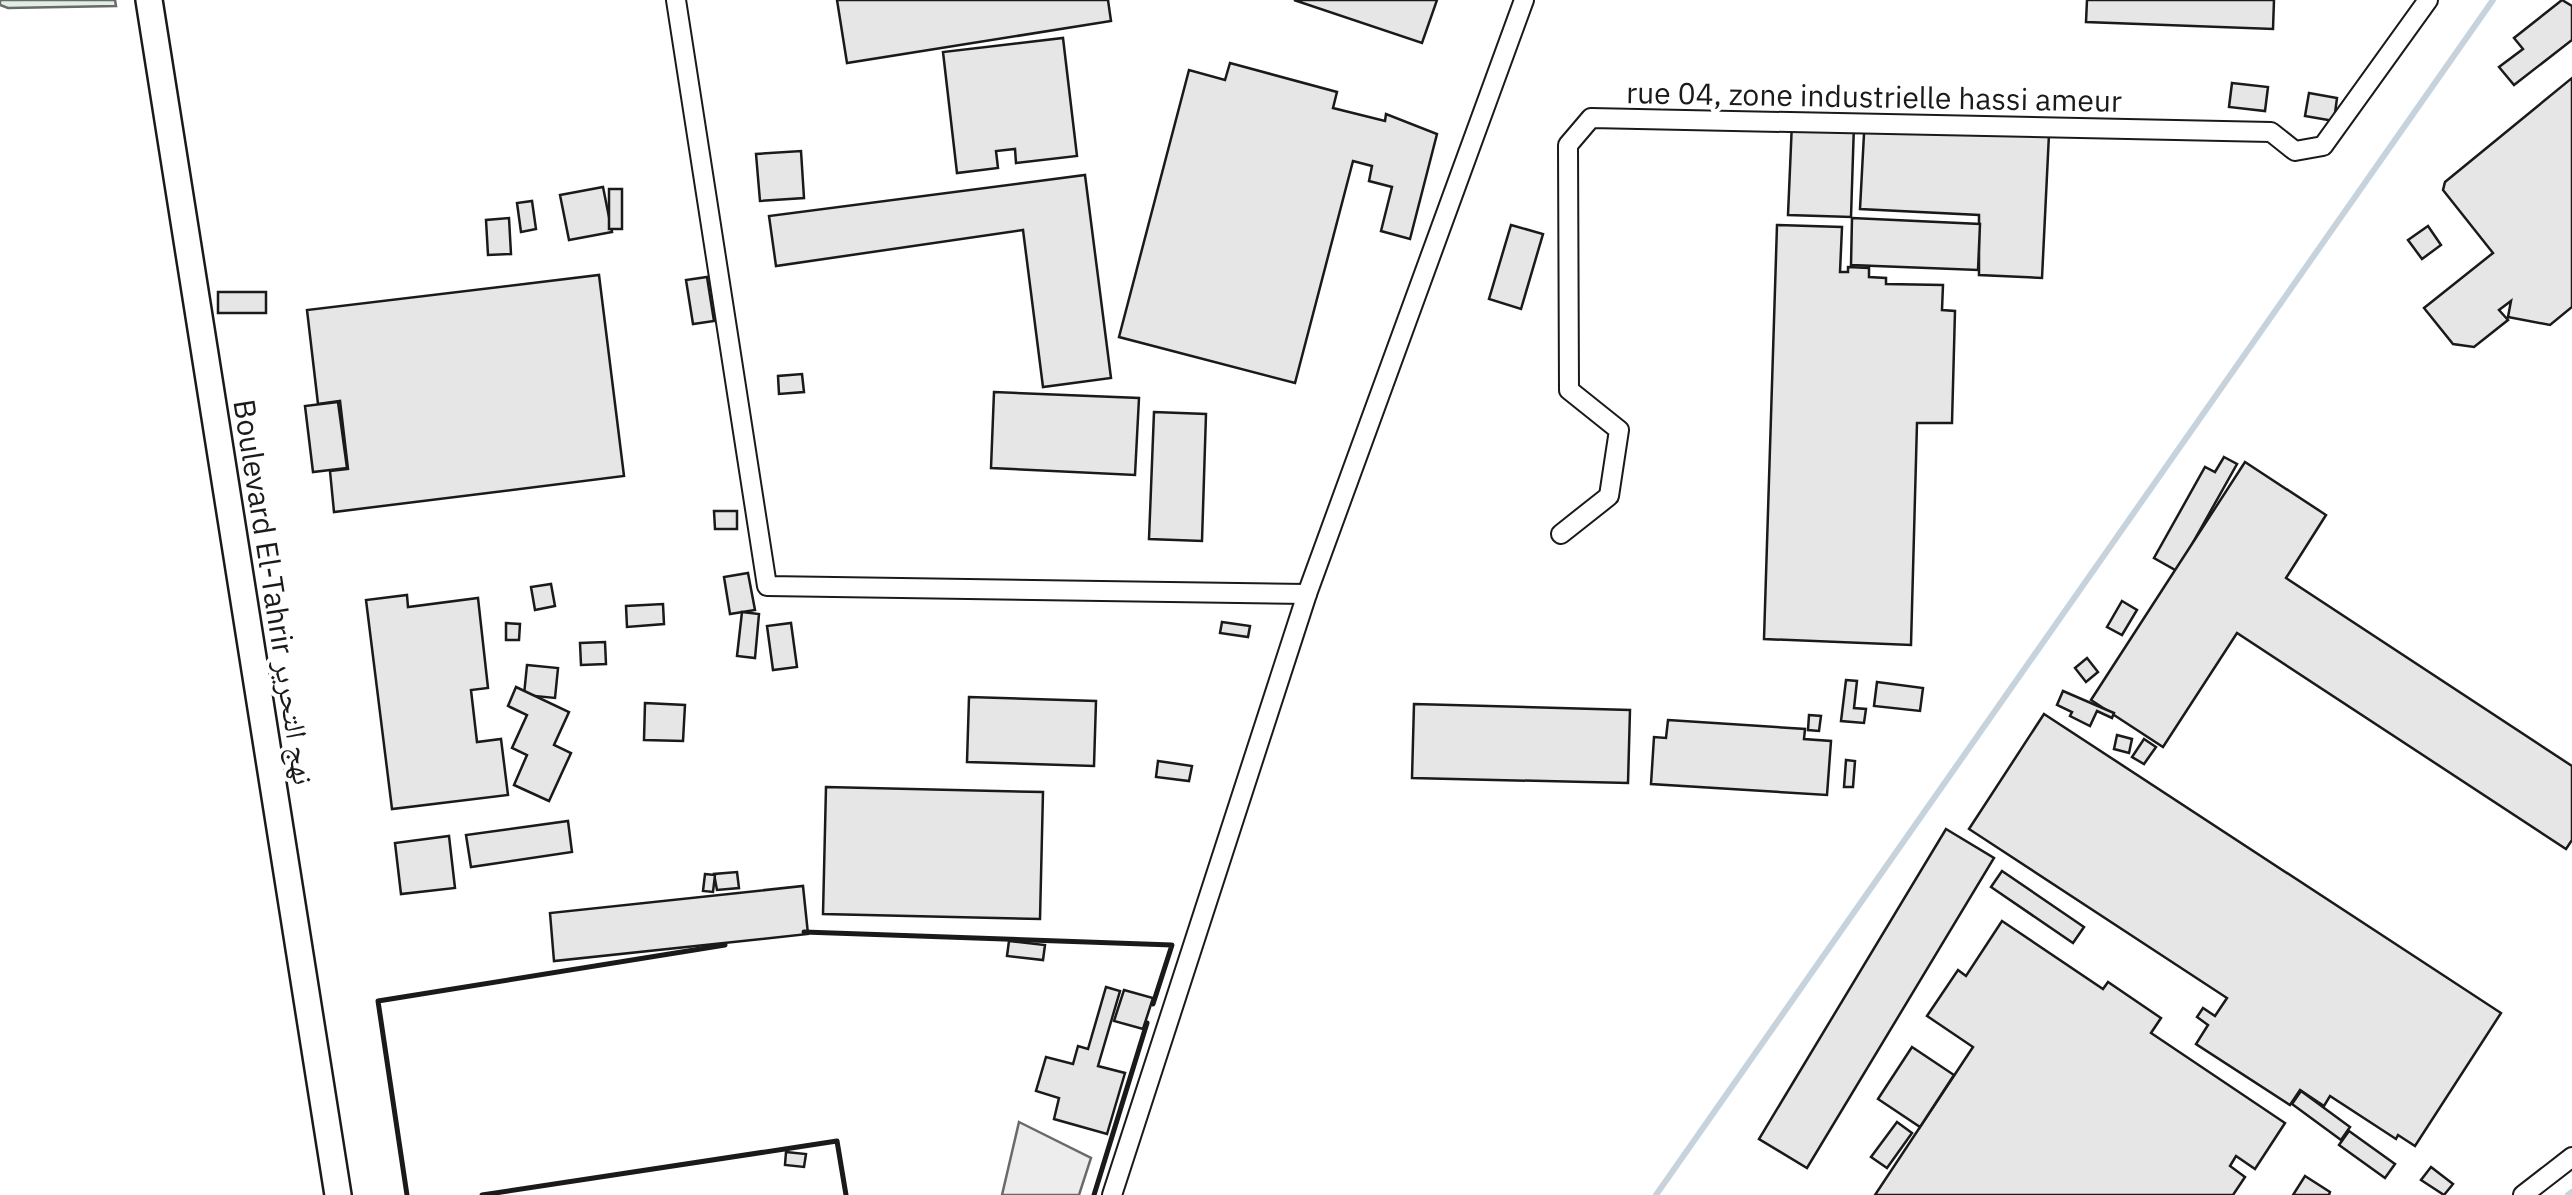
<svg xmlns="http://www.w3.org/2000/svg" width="2572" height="1195" viewBox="0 0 2572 1195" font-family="'IBM Plex Sans','Noto Naskh Arabic',sans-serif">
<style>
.green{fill:#e0efe3;stroke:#6a6a6a;stroke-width:2.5}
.parking{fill:#ededed;stroke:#6a6a6a;stroke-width:2.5}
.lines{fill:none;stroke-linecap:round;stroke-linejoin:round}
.stream{stroke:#c6d2dc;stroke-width:6}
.building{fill:#e6e6e6;stroke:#1a1a1a;stroke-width:2.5}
.street-casing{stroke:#1a1a1a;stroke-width:22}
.secondary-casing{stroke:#1a1a1a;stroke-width:30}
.street{stroke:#fff;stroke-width:18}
.secondary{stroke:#fff;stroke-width:25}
.wall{stroke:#1a1a1a;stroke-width:5}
.labels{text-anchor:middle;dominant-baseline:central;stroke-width:8;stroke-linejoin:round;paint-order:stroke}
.street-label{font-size:30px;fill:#1a1a1a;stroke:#fff}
</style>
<rect width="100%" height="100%" fill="#fff"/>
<polygon class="green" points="0,0 115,0 116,6 8,8 0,5"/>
<polygon class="parking" points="1019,1122 1091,1158 1079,1195 1002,1195"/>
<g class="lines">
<g class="stream">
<polyline points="1656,1195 2493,0"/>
<polyline points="2568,1195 2572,1192"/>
</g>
</g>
<g class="building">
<polygon points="837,0 1108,0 1111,21 847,63"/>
<polygon points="1294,0 1437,0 1422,43"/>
<polygon points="2087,0 2274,0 2273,29 2086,22"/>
<polygon points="2562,0 2572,6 2572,40 2514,85 2499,67 2523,49 2514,38"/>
<polygon points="1063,38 1077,156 1016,163 1015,149 996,151 998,168 957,173 943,52"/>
<polygon points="1230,63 1337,92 1333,108 1385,121 1386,114 1437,134 1410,239 1381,231 1392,187 1369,181 1372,166 1353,161 1295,383 1119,337 1189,70 1225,80"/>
<polygon points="2572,78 2572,307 2550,325 2508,317 2511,301 2499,310 2508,320 2474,347 2453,344 2424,308 2493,253 2443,190 2445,182"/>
<polygon points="2232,83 2268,87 2265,111 2229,107"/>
<polygon points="2309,93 2337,98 2334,121 2305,116"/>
<polygon points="1865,115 2049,134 2042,278 1979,275 1979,215 1860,209"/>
<polygon points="1792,122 1854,124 1851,217 1788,215"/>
<polygon points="801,151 804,198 760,201 756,154"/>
<polygon points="1085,175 1111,378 1043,387 1023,230 776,266 769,216"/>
<polygon points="603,187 612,232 569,240 560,195"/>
<rect x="609" y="189" width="13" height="40"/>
<polygon points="532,201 536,229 521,232 517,203"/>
<polygon points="509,218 511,254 488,255 486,220"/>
<polygon points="1852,218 1980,224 1978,270 1851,265"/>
<polygon points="1511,225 1543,234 1521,309 1489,299"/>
<polygon points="1777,225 1842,227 1840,272 1848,272 1848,267 1869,268 1869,277 1886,278 1886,284 1943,285 1942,310 1955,311 1952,423 1917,423 1911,645 1764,639"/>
<polygon points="2428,226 2441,245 2422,259 2408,240"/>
<polygon points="599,275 624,476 334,512 330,471 348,469 340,401 318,404 307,310"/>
<polygon points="707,277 714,321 693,324 686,280"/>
<rect x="218" y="292" width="48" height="21"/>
<polygon points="802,374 804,392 779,394 778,376"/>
<polygon points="994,392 1139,398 1135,475 991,468"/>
<polygon points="338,402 347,468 313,472 305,406"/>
<polygon points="1154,412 1206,414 1202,541 1149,539"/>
<polygon points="2224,457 2237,464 2177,571 2154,558 2205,467 2215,472"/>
<polygon points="2245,462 2326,515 2286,578 2572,766 2572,840 2566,849 2237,633 2163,747 2091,700"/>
<polygon points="714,511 737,511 737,529 715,529"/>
<polygon points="748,573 755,610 730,614 724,577"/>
<polygon points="551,584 555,606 535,610 531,587"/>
<polygon points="407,595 408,607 478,598 488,688 471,690 477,742 501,739 508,795 392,809 366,600"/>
<polygon points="2122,601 2137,610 2122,635 2107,627"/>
<polygon points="663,604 664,624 627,627 626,606"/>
<polygon points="742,612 759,614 755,658 737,656"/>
<polygon points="1222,622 1250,626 1248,637 1220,633"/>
<polygon points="506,623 520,624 519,640 506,640"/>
<polygon points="791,623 797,667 773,670 767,626"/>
<polygon points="605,642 606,664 581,665 580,643"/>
<polygon points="2087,658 2098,672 2086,682 2075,668"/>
<polygon points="527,665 558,668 555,698 524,695"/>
<polygon points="1846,680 1857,681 1854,708 1866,709 1864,723 1841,721"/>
<polygon points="1877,682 1923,688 1920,711 1874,706"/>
<polygon points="516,687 569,712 554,745 571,753 549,801 514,785 527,755 512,748 527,715 508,706"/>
<polygon points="2063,691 2114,713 2112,718 2097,711 2090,726 2070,716 2072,712 2057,705"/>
<polygon points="969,697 1096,701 1094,766 967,762"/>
<polygon points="645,703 685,705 683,741 644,740"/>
<polygon points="1414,704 1630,710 1628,783 1412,778"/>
<polygon points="2044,714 2501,1013 2415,1146 2398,1135 2396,1139 2330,1096 2324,1106 2300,1090 2290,1105 2196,1044 2208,1025 2197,1017 2203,1008 2215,1016 2227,998 1969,829"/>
<polygon points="1809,715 1821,716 1819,731 1808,730"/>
<polygon points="1668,720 1805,729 1804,739 1831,741 1827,795 1651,784 1654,737 1666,738"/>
<polygon points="2117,735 2132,739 2129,753 2114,749"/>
<polygon points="2144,739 2156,747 2144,764 2132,757"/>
<polygon points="1846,760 1855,761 1853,787 1844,787"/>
<polygon points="1158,761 1192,766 1189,781 1156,777"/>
<polygon points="826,787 1043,792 1040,919 823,914"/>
<polygon points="568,821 572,852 471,867 466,835"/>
<polygon points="1946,829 1994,858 1807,1168 1759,1139"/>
<polygon points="449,836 455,888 401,894 395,843"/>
<polygon points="2002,871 2084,927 2073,943 1991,887"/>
<polygon points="737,872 739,888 717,890 714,874"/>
<polygon points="705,874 715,875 713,892 703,891"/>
<polygon points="803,886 808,934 554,961 550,913"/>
<polygon points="2002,921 2103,989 2108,982 2161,1018 2151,1033 2285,1123 2255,1169 2236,1156 2230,1166 2245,1177 2233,1195 1875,1195 1973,1047 1927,1016 1958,970 1966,976"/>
<polygon points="1009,941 1045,945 1043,960 1007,956"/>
<polygon points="1106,987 1120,991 1098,1066 1125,1073 1107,1134 1054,1119 1059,1098 1036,1091 1046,1057 1073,1064 1078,1046 1088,1049"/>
<polygon points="1124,990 1153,998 1143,1029 1114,1021"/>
<polygon points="1912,1047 1954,1075 1920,1127 1878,1099"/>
<polygon points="2301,1091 2350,1127 2341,1140 2292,1104"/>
<polygon points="1897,1122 1912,1133 1887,1168 1871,1157"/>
<polygon points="2349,1131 2395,1164 2385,1178 2339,1145"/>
<polygon points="786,1152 806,1154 804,1167 785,1165"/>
<polygon points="2431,1167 2453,1184 2444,1195 2421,1180"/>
<polygon points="2305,1176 2330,1192 2329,1195 2293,1195"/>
</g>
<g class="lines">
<g class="street-casing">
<g id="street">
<polyline points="676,0 767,586 1307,594"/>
<polyline points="1561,534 1609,496 1619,430 1569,390 1568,145 1591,118 2271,132 2295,151 2323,146 2428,0"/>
<polyline points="1112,1195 1307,594 1524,0"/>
<polyline points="2523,1195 2572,1157"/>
</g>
</g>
<g class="secondary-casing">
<polyline id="secondary" points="149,0 338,1195"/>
</g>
<use href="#street" class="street"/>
<use href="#secondary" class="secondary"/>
<g class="wall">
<polyline points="804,932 1172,945 1153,1004"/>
<polyline points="407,1195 378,1001 725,945"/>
<polyline points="482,1195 837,1141 846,1195"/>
<polyline points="1094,1195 1147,1023"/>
</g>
</g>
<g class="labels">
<g class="street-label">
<text transform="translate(1874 96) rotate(1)">rue 04, zone industrielle hassi ameur</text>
<text transform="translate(275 592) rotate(81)">Boulevard El-Tahrir نهج التحرير</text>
</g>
</g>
</svg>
